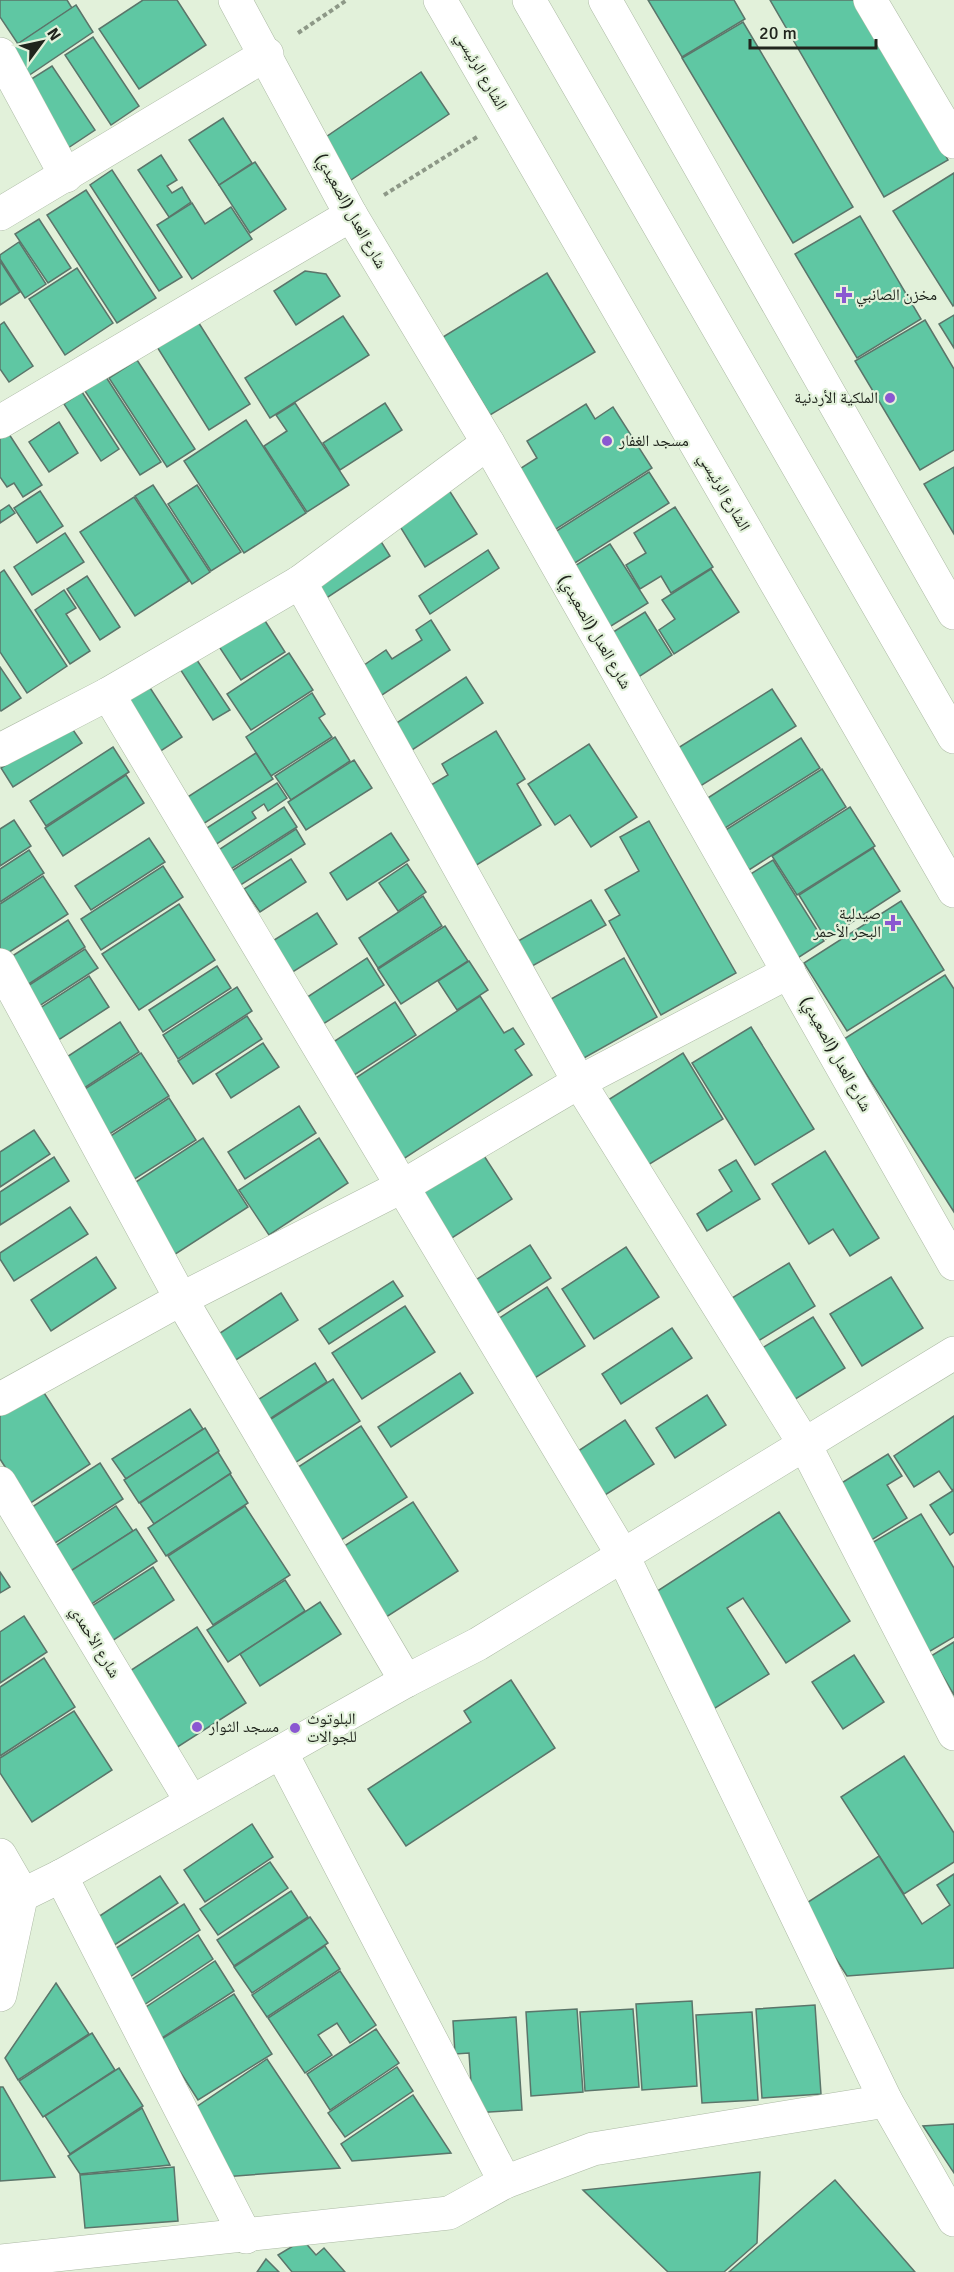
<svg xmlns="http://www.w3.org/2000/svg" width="954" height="2272" viewBox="0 0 954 2272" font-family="Signika,'Noto Naskh Arabic',sans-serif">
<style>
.building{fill:#5fc7a3;stroke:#5b756a;stroke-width:1.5}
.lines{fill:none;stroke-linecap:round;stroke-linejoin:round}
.minor-casing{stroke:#acbaa4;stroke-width:34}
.major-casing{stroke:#acbaa4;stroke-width:34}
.path{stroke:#8d9887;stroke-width:4;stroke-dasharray:4.5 3;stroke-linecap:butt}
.minor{stroke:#fff;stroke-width:33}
.major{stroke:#fff;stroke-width:33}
.poi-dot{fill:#8a58d1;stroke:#e2f1da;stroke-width:2}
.labels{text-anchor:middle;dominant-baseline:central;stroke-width:4.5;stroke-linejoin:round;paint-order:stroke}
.street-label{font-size:16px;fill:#20251d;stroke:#e2f1da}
.poi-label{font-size:16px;fill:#20251d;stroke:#e2f1da;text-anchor:start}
</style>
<rect width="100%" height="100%" fill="#e2f1da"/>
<g class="building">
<polygon points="0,0 67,0 72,8 18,44 0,17"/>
<polygon points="143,0 177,0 206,45 139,89 99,29"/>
<polygon points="648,0 734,0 745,19 682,57"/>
<polygon points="770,0 856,0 948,160 884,197"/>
<polygon points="76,5 93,32 28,76 10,49"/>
<polygon points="743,22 853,207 793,243 682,58"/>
<polygon points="93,37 139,106 111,125 65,55"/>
<polygon points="52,66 95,130 68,148 25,83"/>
<polygon points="421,72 449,114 351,180 323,139"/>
<polygon points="223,118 252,163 219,185 189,140"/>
<polygon points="161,155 177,180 167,186 172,193 182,187 191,202 169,217 138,170"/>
<polygon points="255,162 286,209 250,233 219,185"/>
<polygon points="112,170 182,277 159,291 90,185"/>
<polygon points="954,173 954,305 953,306 893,211"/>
<polygon points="86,190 156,298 117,323 47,215"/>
<polygon points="192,203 205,224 231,207 252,239 192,279 157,225"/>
<polygon points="860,216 921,319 857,358 795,254"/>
<polygon points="39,219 71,268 48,283 15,234"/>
<polygon points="19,242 46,284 25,298 0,259 0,255"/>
<polygon points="0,261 20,292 0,305"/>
<polygon points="77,268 113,323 65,355 29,299"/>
<polygon points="305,271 326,274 340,296 296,325 274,291"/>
<polygon points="547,273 595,352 490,415 443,337"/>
<polygon points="954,315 954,348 939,324"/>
<polygon points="343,316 369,355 270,418 245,378"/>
<polygon points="195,317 250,404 209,430 154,342"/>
<polygon points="925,320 954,369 954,450 920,470 855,361"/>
<polygon points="4,322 33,366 9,382 0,369 0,325"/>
<polygon points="137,360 195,449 167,467 109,378"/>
<polygon points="106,377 161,462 140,475 85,391"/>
<polygon points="82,392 119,449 101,461 64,404"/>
<polygon points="295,403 349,485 307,512 264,446 287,431 276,415"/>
<polygon points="385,403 402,430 340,470 323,443"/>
<polygon points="586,404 595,419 613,407 652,468 545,536 507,477 537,458 527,441"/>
<polygon points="246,420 306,513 244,553 184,461"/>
<polygon points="59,422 78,453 49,472 29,442"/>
<polygon points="7,431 42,485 23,497 14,483 7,487 0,477 0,436"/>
<polygon points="954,467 954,534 924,484"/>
<polygon points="649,472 669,503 567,568 547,537"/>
<polygon points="153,485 210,572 192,584 135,496"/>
<polygon points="197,485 241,552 211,571 168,504"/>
<polygon points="447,487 477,534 425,567 396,520"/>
<polygon points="40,491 63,526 37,543 14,508"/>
<polygon points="134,497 189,581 135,616 80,532"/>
<polygon points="9,505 15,513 0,523 0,511"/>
<polygon points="675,507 713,567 671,593 661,576 640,589 626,565 646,553 634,533"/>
<polygon points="372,527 390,556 319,603 301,574"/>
<polygon points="65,533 84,562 32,595 14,567"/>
<polygon points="610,544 648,603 603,631 565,572"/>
<polygon points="488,550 499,568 430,614 419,596"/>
<polygon points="711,569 739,612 674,654 659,630 675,619 662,600"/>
<polygon points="4,570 67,666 27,693 0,652 0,573"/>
<polygon points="87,576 120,627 100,640 67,589"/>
<polygon points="64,590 76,608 66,614 90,651 70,664 35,610"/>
<polygon points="645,612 672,655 637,678 610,634"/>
<polygon points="260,613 285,652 241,680 216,642"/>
<polygon points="431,620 450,650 376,699 357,670 386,650 392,659 422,640 416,630"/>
<polygon points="187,645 230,710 213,720 171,655"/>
<polygon points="289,653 313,690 251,730 227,694"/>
<polygon points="0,667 21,698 1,711 0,710"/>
<polygon points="143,677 182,737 153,756 114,696"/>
<polygon points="466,677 483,703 406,754 389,728"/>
<polygon points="772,689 796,726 694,790 670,753"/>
<polygon points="312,693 325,714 319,718 332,737 271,776 246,737"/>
<polygon points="69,724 82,743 13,787 1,768"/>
<polygon points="496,731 525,779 517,784 541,825 475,866 426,788 448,775 442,764"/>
<polygon points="335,737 350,761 291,800 275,776"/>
<polygon points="801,738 820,768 722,830 703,801"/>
<polygon points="589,744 637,817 591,847 570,815 555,825 528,784"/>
<polygon points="113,747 129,772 46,826 30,801"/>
<polygon points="256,753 273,779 200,826 183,800"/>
<polygon points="354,760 372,788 306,830 288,802"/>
<polygon points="822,769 846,807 749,870 724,831"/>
<polygon points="126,775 144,803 63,856 45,828"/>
<polygon points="277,783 287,798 268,811 264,804 252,812 256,818 209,849 199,833"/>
<polygon points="284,807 297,827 223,874 211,855"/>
<polygon points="850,807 875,846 797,895 772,856"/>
<polygon points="14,820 31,846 0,866 0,829"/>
<polygon points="649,821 736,973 661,1015 609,921 620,915 605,890 639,871 620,837"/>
<polygon points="296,829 305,844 239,886 230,872"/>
<polygon points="391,833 409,860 347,900 330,873"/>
<polygon points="149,838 165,862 91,910 75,886"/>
<polygon points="873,848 900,891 826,939 799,895"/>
<polygon points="29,850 44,873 0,902 0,869"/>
<polygon points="291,859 306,882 260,912 244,889"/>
<polygon points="773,860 824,941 790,963 738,882"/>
<polygon points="407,864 426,892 398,911 379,883"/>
<polygon points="163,866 183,897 101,950 81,919"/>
<polygon points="43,876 68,914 0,958 0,904"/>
<polygon points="423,896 442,926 378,968 359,938"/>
<polygon points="591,900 606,925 525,970 511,945"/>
<polygon points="901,901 944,970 847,1031 804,963"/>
<polygon points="179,904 215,960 139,1010 102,954"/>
<polygon points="317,913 337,944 291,973 271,942"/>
<polygon points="68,920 85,947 6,999 0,964"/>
<polygon points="445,926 468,961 401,1004 378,969"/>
<polygon points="85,949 98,968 19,1019 6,1000"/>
<polygon points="367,958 384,985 306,1035 289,1009"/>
<polygon points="624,958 657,1017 584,1058 551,999"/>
<polygon points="469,961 488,990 457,1010 438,981"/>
<polygon points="217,966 231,988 163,1032 149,1010"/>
<polygon points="945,975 954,989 954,1212 844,1039"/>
<polygon points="89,976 109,1007 40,1052 20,1021"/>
<polygon points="237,987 252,1011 178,1059 163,1035"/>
<polygon points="480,996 504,1033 513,1028 524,1044 515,1050 532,1075 388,1169 336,1091"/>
<polygon points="395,1002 416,1035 345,1081 324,1048"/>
<polygon points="247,1016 262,1039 193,1084 178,1061"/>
<polygon points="120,1022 139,1052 66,1100 47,1070"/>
<polygon points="751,1027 814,1129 755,1165 692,1063"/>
<polygon points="263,1043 279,1067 231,1098 216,1074"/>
<polygon points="141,1053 169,1096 94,1144 66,1101"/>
<polygon points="683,1053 723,1119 648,1165 608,1100"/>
<polygon points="169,1098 196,1140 122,1187 95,1146"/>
<polygon points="299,1106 316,1133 245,1179 228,1152"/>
<polygon points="34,1130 50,1154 0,1187 0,1152"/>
<polygon points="203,1138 248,1207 160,1264 116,1195"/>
<polygon points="319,1138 348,1183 269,1235 239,1190"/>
<polygon points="477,1145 512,1199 441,1245 406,1191"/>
<polygon points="825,1151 879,1238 850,1256 833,1229 809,1244 772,1184"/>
<polygon points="54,1157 69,1181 0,1225 0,1192"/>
<polygon points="736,1160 760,1199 707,1231 697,1214 732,1191 719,1170"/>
<polygon points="70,1207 88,1234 14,1281 0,1259 0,1253"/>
<polygon points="530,1245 551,1278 479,1325 457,1292"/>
<polygon points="626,1247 659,1297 594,1339 562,1289"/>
<polygon points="96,1257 116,1288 51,1331 31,1300"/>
<polygon points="789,1263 815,1306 745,1349 719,1306"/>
<polygon points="891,1277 923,1328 862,1366 830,1314"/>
<polygon points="393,1281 403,1296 329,1344 319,1329"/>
<polygon points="547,1287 585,1346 516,1390 478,1332"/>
<polygon points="281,1293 298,1320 228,1365 211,1339"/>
<polygon points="405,1306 435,1352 362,1399 332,1353"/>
<polygon points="813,1317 845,1368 773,1413 741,1361"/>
<polygon points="672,1328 692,1358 621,1404 602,1374"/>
<polygon points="315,1363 327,1382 254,1429 242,1410"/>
<polygon points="460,1373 473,1393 391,1447 378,1427"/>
<polygon points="333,1379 360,1421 284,1470 257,1428"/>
<polygon points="37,1382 90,1464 29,1504 0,1459 0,1406"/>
<polygon points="707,1395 726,1425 675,1458 656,1428"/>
<polygon points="190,1409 203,1429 126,1479 112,1459"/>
<polygon points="954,1416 954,1489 952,1490 939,1471 914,1487 894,1456"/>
<polygon points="625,1420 654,1464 594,1502 566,1459"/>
<polygon points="361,1426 407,1497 332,1546 283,1477"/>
<polygon points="205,1428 219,1451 139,1503 124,1480"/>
<polygon points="218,1452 231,1473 154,1524 140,1503"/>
<polygon points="888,1454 902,1476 887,1485 907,1518 865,1544 832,1489"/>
<polygon points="100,1463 123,1499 52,1545 29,1509"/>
<polygon points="230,1474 248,1503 166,1556 148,1528"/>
<polygon points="954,1490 954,1532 950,1535 930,1505"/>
<polygon points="413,1502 458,1571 380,1621 335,1552"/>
<polygon points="116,1506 133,1531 68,1573 52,1548"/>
<polygon points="245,1506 290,1575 213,1625 168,1556"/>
<polygon points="779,1512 850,1621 786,1663 743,1598 727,1608 769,1674 712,1710 642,1601"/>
<polygon points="921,1514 954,1568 954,1637 927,1653 865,1547"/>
<polygon points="136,1529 157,1561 90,1605 69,1572"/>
<polygon points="153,1567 174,1600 106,1645 84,1611"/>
<polygon points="0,1572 10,1587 0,1593"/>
<polygon points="285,1580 305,1611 228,1662 207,1630"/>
<polygon points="320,1602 341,1634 260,1686 240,1654"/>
<polygon points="24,1616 47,1652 0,1683 0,1632"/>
<polygon points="197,1627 246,1703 162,1757 113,1682"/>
<polygon points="954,1642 954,1695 931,1656"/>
<polygon points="854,1655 884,1702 843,1729 812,1682"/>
<polygon points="44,1658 75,1707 0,1756 0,1687"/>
<polygon points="511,1680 555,1748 406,1846 368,1789 471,1722 464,1711"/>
<polygon points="74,1711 112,1770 32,1822 0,1773 0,1758"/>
<polygon points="904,1756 954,1833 954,1862 904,1894 841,1797"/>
<polygon points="252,1824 273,1857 205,1902 184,1870"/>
<polygon points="879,1856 922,1924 950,1905 937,1885 954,1874 954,1968 847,1976 802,1906"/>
<polygon points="270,1862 288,1888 218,1935 200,1909"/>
<polygon points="160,1876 178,1903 107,1950 89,1923"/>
<polygon points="291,1891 308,1917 234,1966 217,1940"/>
<polygon points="184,1904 200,1930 124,1981 107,1954"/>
<polygon points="310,1917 328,1943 252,1993 234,1967"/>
<polygon points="198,1935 213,1959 141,2007 125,1984"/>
<polygon points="325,1946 340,1969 267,2017 252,1995"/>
<polygon points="215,1961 234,1991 162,2038 143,2009"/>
<polygon points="340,1971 376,2025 350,2043 337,2023 318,2035 332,2055 305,2073 268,2018"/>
<polygon points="56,1983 89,2034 18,2080 5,2058"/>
<polygon points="234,1994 272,2054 198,2100 160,2040"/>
<polygon points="692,2001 697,2086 642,2090 636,2004"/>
<polygon points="815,2005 821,2094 762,2098 756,2009"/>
<polygon points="577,2009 583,2092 531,2096 526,2012"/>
<polygon points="633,2009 639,2087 585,2091 580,2012"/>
<polygon points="752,2012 758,2100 702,2103 696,2015"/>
<polygon points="516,2017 522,2110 473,2113 469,2053 455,2054 453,2021"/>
<polygon points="376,2029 399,2063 330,2110 307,2074"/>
<polygon points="92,2033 115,2070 43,2117 19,2081"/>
<polygon points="267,2059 340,2168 223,2177 183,2116"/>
<polygon points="397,2067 413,2091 345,2137 328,2113"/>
<polygon points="119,2068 143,2106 70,2154 45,2116"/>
<polygon points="0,2087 3,2087 55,2177 0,2181"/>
<polygon points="413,2095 451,2153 352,2161 341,2144"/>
<polygon points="142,2108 170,2165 80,2174 68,2156"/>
<polygon points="954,2124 954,2173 923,2126"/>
<polygon points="174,2167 178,2221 85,2228 80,2175"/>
<polygon points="760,2172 757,2243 724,2272 668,2272 583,2190"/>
<polygon points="835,2180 915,2272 729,2272"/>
<polygon points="303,2240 316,2255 324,2248 345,2272 292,2272 278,2255"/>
<polygon points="266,2259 279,2272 257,2272"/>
</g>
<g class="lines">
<g class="minor-casing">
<g id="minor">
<polyline points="235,0 351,215 488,443 954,1264"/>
<polyline points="605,0 954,613"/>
<polyline points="870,0 954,142"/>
<polyline points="0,54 66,176"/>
<polyline points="0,214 267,54"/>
<polyline points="0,422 351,215"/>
<polyline points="300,582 579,1082 805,1445 954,1734"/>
<polyline points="108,694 622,1554 886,2101 954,2220"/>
<polyline points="0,750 108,694 300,582 488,443"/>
<polyline points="0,965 181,1299 406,1681"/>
<polyline points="0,1399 181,1299 403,1186 579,1082 789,972"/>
<polyline points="0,1483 191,1801"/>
<polyline points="281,1752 505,2182"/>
<polyline points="0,1855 22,1893 0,1995"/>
<polyline points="61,1876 246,2237"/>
<polyline points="0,1906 61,1876 406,1681 478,1644 954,1353"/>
<polyline points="0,2261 449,2213 505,2182 593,2149 886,2101"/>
</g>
</g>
<g class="major-casing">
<g id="major">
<polyline points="440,0 954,891"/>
<polyline points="529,0 954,737"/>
</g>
</g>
<g class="path">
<polyline points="298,33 347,0"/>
<polyline points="384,195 477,137"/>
</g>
<use href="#minor" class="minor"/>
<use href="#major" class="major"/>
</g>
<g class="poi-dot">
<path d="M841 286h6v6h6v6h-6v6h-6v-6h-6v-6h6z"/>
<circle cx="890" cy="398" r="6"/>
<circle cx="607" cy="441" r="6"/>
<path d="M890 914h6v6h6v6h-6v6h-6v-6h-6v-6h6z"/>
<circle cx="197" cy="1727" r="6"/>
<circle cx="295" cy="1728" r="6"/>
</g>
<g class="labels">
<g class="street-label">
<text transform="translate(481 71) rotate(60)">الشارع الرئيسي</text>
<text transform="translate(351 211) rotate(61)">شارع العدل (الصعيدي)</text>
<text transform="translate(724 492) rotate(60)">الشارع الرئيسي</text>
<text transform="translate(595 632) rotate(60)">شارع العدل (الصعيدي)</text>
<text transform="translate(836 1054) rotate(61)">شارع العدل (الصعيدي)</text>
<text transform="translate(95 1642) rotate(59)">شارع الأحمدي</text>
</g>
<g class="poi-label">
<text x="856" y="295">مخزن الصانبي</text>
<text x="878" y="398" text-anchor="end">الملكية الأردنية</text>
<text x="619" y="441">مسجد الغفار</text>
<text x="881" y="914" text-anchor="end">صيدلية<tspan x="881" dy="18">البحر الأحمر</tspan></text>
<text x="307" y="1719">البلوتوث<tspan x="307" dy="18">للجوالات</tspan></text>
<text x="209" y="1727">مسجد الثوار</text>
</g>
</g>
<g transform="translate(42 42) rotate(57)" stroke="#e2f1da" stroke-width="4.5" paint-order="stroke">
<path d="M0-4.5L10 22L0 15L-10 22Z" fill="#20251d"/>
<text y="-9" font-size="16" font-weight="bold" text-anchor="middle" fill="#20251d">N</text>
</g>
<path d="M750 39v9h126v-9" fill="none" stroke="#20251d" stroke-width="3"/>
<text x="759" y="39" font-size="18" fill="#20251d" stroke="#e2f1da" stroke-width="4.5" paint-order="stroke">20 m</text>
</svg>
